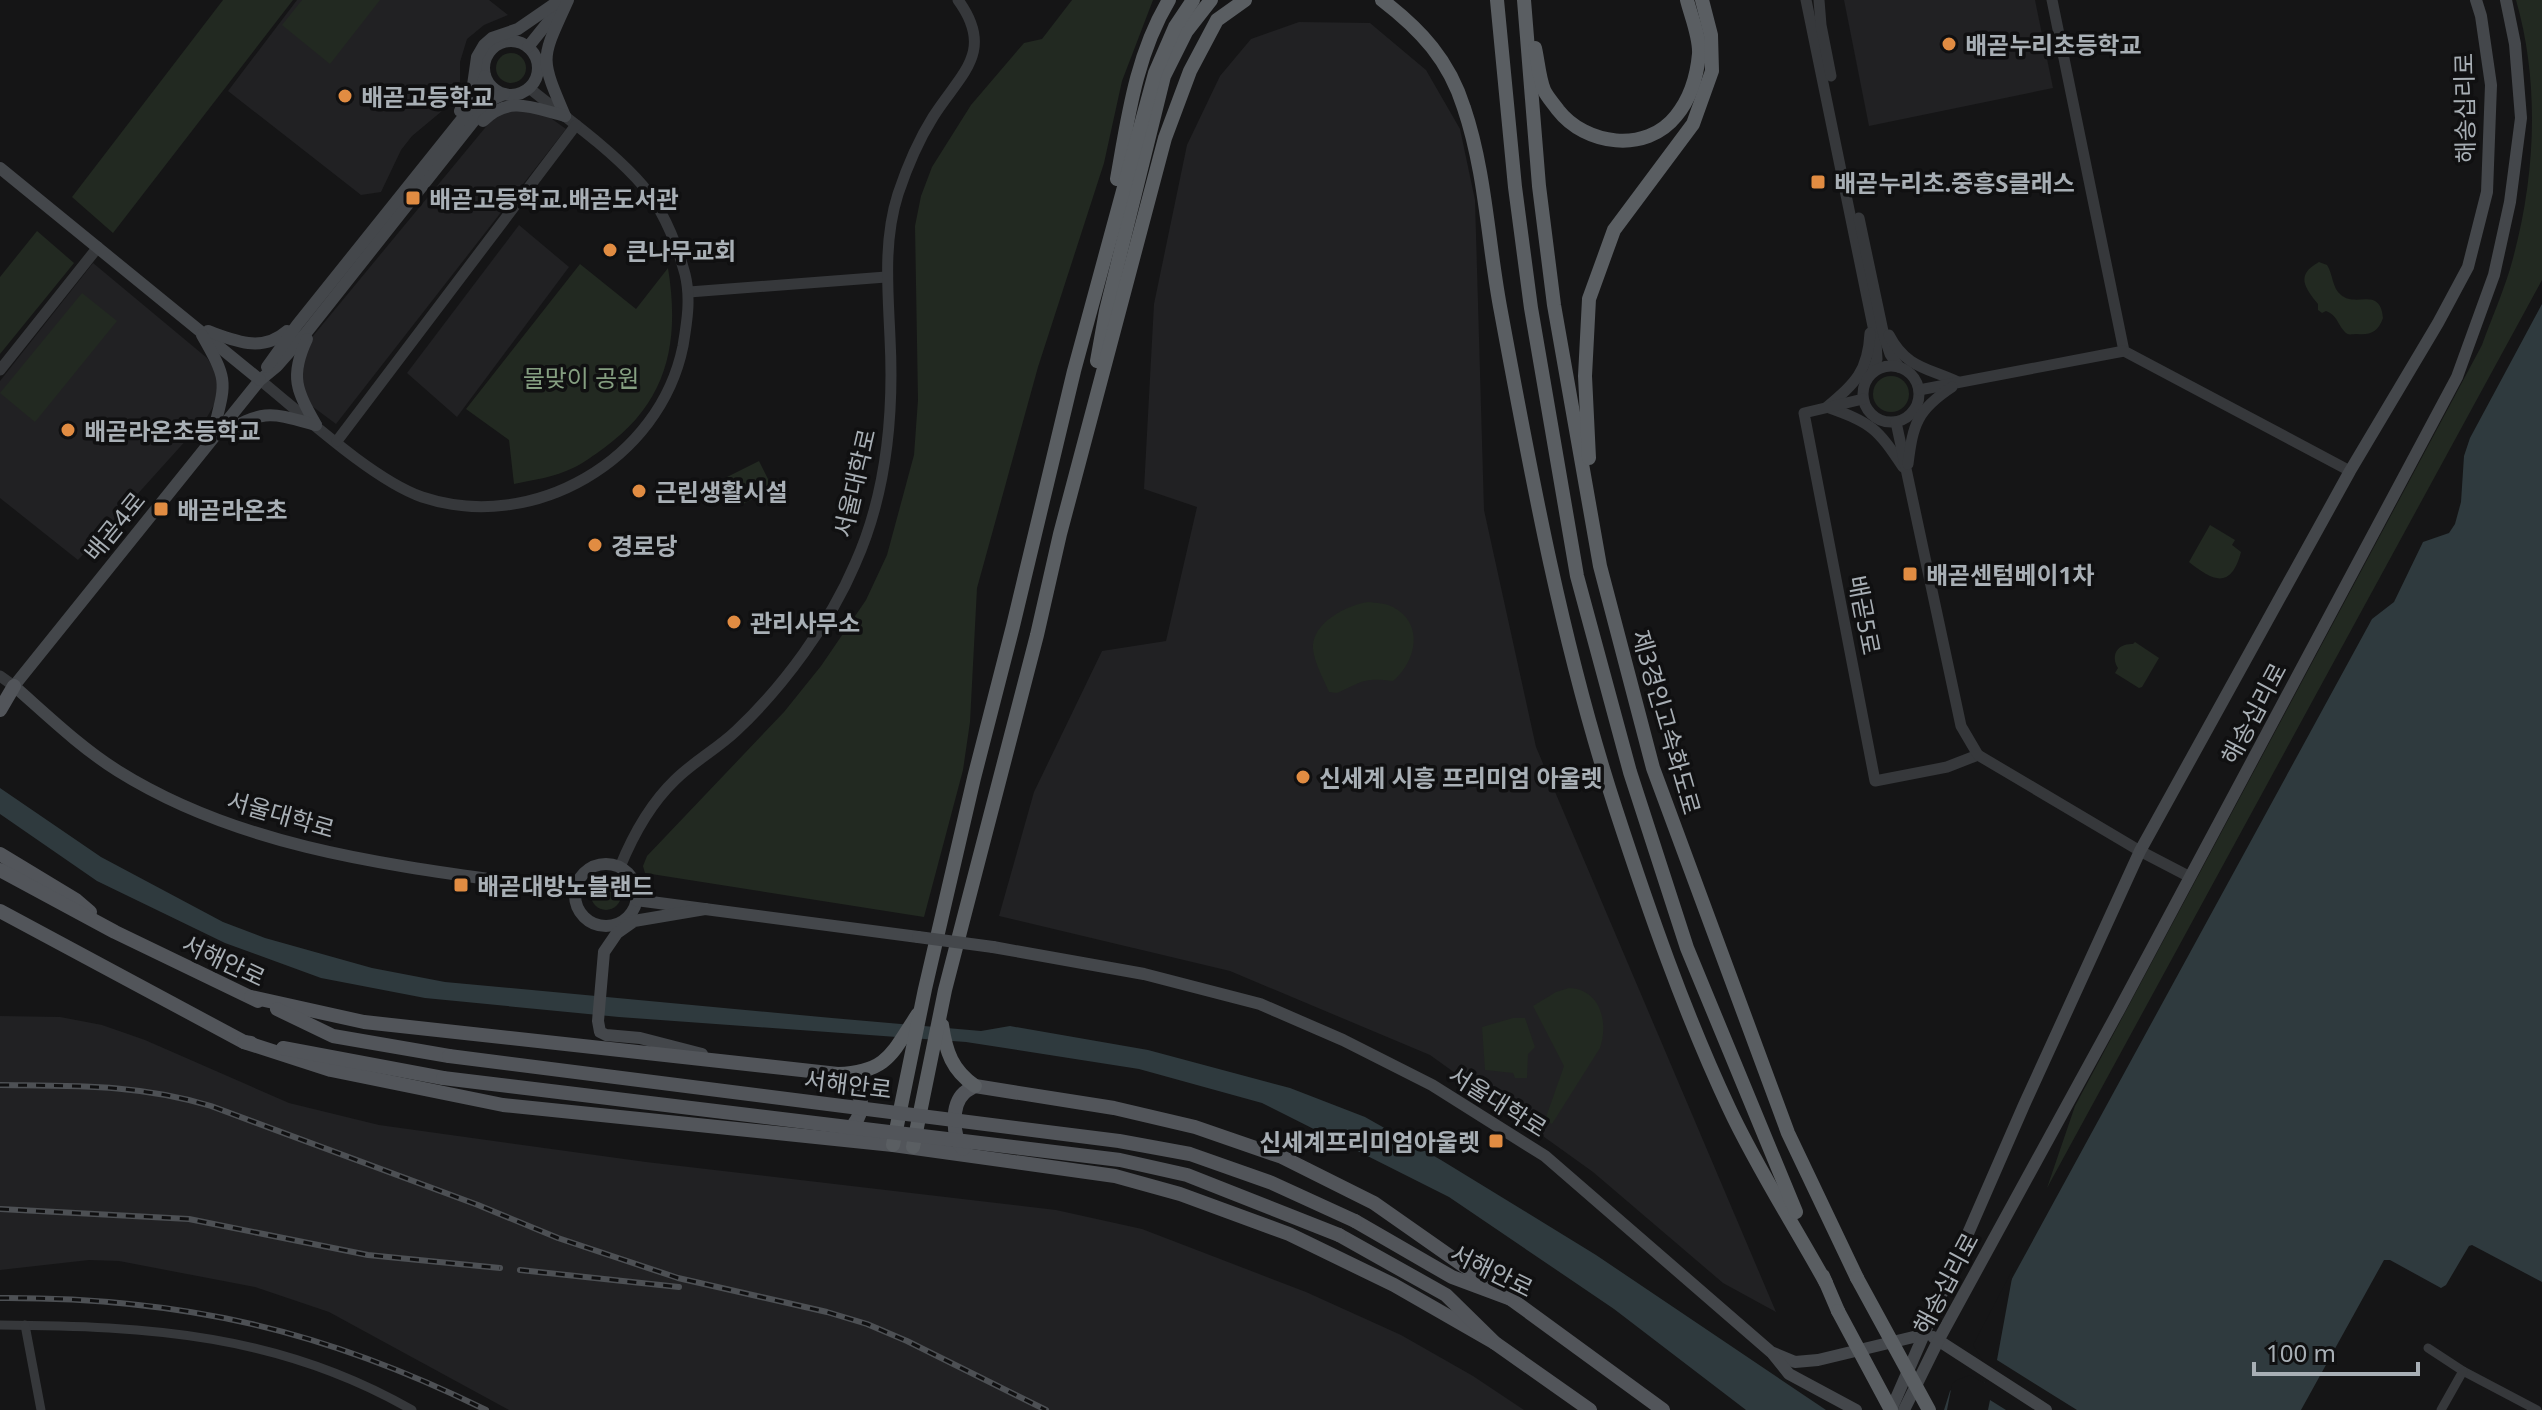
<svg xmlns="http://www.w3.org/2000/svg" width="2542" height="1410" viewBox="0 0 2542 1410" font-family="'Noto Sans','Noto Sans KR',sans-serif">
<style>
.built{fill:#212123}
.green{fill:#222921}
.water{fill:#2f3a3e}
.pier{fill:#151516}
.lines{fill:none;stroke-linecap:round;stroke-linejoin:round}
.minor{stroke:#36383b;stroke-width:9}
.tertiary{stroke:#36383b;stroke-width:11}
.secondary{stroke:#44474b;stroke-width:12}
.primary{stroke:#52555a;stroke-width:14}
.trunk{stroke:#5a5e62;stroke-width:14}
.rail-casing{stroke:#4d5054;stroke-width:6}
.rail{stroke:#101011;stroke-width:3;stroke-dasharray:9;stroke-linecap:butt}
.secondary-bridge{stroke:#44474b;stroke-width:12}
.primary-bridge{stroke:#52555a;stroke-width:14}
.trunk-bridge{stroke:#5a5e62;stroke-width:14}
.poi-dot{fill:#e18c42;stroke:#101011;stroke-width:3}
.labels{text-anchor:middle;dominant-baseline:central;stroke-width:7;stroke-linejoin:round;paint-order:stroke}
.poi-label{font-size:24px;font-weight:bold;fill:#a8afb5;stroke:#101011;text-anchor:start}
.street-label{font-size:24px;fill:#a8afb5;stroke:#101011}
.park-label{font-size:24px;fill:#859f81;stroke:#101011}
</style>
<rect width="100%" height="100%" fill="#151516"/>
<g class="built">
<polygon points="297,0 489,0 508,15 484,25 467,39 460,62 460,88 454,101 412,136 401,150 381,192 361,195 228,91"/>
<polygon points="1844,0 2035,0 2053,88 1869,126"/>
<polygon points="1299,22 1370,23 1426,70 1460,129 1475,200 1484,510 1536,747 1776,1312 1723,1283 1593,1172 1430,1055 1230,971 999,916 1034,792 1102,651 1166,641 1197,507 1144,489 1154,304 1187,145 1220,76 1251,39"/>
<polygon points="538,109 566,129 336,424 293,392 294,359 494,117 501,110"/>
<polygon points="519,225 569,267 457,417 407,373"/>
<polygon points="93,263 207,358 217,373 217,400 207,417 78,560 0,498 0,381"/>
<polygon points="0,1016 60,1017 102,1025 145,1040 289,1103 379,1125 646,1162 1056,1210 1142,1229 1306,1292 1401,1335 1473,1376 1524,1410 509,1410 329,1312 255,1287 119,1261 89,1260 0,1270"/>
</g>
<g class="green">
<polygon points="223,0 293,0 113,233 72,197"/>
<polygon points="302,0 380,0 330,64 282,25"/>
<polygon points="1072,0 1153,0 1122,81 1104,163 1038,367 977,588 970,722 963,770 924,917 645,873 643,866 647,856 784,712 821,666 866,600 887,555 914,455 918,400 915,226 921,196 932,167 971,105 1024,43 1042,39"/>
<path d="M2516 0H2542V280L2047 1188 2075 1106 2482 345C2491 320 2502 295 2510 269 2535 183 2541 87 2516 0Z"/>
<circle cx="511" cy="68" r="15"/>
<polygon points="37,231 74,263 0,354 0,277"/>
<path d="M2319 262 2327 265C2333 274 2332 288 2341 295 2356 308 2380 286 2383 318 2378 332 2371 335 2357 334 2351 334 2348 336 2344 331 2337 323 2337 315 2326 311L2322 313 2318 310V304C2305 288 2295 275 2319 262Z"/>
<path d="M580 264 636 309 668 268C680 342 668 402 604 448 594 455 584 463 573 468 555 477 533 480 514 484L509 440 466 409Z"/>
<polygon points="82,293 117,321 35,422 0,393"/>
<circle cx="1891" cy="394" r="18"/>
<polygon points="759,461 773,489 741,505 727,477"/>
<path d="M2210 525 2235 540 2232 545 2241 552C2231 590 2213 581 2189 562Z"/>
<path d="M1368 602C1377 603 1386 603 1393 607 1425 624 1416 662 1393 681 1362 677 1362 682 1337 693L1329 692C1324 680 1314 662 1313 649 1311 623 1347 605 1368 602Z"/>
<path d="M2135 642 2159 658 2142 687 2139 688 2115 673 2118 668C2110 655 2118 643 2133 644Z"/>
<circle cx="606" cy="895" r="15"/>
<path d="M1569 988C1600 989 1609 1022 1600 1048L1552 1124 1545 1120 1564 1066 1533 1006 1556 992Z"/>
<polygon points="1513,1018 1525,1018 1535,1047 1528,1054 1527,1078 1515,1078 1513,1073 1485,1070 1482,1027"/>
</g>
<g class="water">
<polygon points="2542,304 2542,1282 2472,1245 2469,1246 2446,1285 2441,1288 2390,1260 2384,1260 2301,1410 1944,1410 1950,1391 1959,1383 1978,1385 1995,1379 1978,1341 2372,619 2394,602 2423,542 2449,533 2455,524 2461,502 2464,456 2470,438"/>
<polygon points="0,788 101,857 223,922 265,938 372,968 445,982 832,1018 981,1031 1010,1026 1148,1050 1290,1088 1365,1117 1441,1160 1596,1255 1826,1410 1746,1410 1614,1309 1449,1197 1262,1103 1139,1069 966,1042 619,1017 425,998 321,978 225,943 97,881 0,814"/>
</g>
<polygon class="pier" points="2014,1267 1997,1360 2077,1410 2006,1410 1990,1400 1988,1410 1947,1410 1952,1384 1957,1380 1970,1375 1984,1383 1992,1376 1973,1345"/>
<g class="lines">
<g class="minor">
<path d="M0 1325C149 1326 280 1334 412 1410"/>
<polyline points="25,1325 41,1410"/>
<polyline points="2428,1348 2463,1371 2537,1410"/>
<polyline points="2441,1410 2463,1371"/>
</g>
<g class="tertiary">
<polyline points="1806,0 1876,341 1877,359 1872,373"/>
<polyline points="1819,0 1821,25 1831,76"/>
<polyline points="2052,0 2124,351 2350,471"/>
<polyline points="1859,218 1884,336 1890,354 1899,367"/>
<polyline points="689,292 886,277"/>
<path d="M1870 333C1868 372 1855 383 1827 407 1872 423 1877 428 1903 467"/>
<path d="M1889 335C1906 368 1928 368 1958 382"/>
<circle cx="1891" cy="394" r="28"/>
<polyline points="0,370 98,247"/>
<path d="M260 380C302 414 373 480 422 497 533 534 660 460 683 346 687 322 691 298 685 274 676 241 660 203 636 178 605 145 565 117 529 88"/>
<polyline points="1919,390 2124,351"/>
<polyline points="1863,399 1804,413 1875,781 1947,767 1978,755"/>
<polyline points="1896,422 1961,726 1978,755 2140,851 2190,877"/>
<polyline points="337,441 576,125"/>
<path d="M1908 464C1913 424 1917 410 1952 387"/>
<polyline points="0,676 14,686"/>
<path d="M620 867C633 835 649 805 675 780 693 762 717 749 736 731 783 687 830 623 855 564 887 493 894 415 890 338 888 290 883 241 898 194 907 167 918 141 933 117 960 74 996 52 958 0"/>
</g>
<g class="secondary">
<circle cx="511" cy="68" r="27"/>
<polyline points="528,47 561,6"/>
<path d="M504 94 493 99 480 113 306 333 277 366 260 380 14 686C47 715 80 747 118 771 254 856 419 868 574 891"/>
<polyline points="460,111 473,85 477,57 484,45 492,38 518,29 560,0"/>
<path d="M565 116C539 55 541 60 568 0"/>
<path d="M483 121C509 95 533 108 565 116"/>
<polyline points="0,168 260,380"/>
<path d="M208 331C236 341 262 353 287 331"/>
<path d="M202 335C229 382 226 381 213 433"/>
<path d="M307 339C289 377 297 391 316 425"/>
<polyline points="267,367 297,325 478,99 485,76"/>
<path d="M220 435C264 409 269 412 316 425"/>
<circle cx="606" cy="895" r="31"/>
<polyline points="636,900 918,937"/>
<polyline points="993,947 1144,974 1260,1004 1343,1040 1432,1085 1545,1156 1771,1352 1795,1362 1818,1360 1926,1334"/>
<polyline points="702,1054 640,1038 606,1035 600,1032 598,1021 604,952 617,933 634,921 705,909"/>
<polyline points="1933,1337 2046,1410"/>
<polyline points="1773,1354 1789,1374 1856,1410"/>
<polyline points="1891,1410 2024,1105 2140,851 2350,471 2438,323 2468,267 2487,192 2491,85 2481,16 2476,0"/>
<polyline points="1904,1410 1939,1339 2119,1010 2457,377 2494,275 2510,202 2521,118 2515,44 2506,0"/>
</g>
<g class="primary">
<polyline points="0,710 14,686"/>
<polyline points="0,854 76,900 90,912"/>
<polyline points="0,870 115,932 258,1001"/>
<polyline points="0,911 244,1042 251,1043"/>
<path d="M251 997 364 1022 838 1074C864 1092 870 1109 846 1134"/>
<polyline points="277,1009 333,1036 449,1056"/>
<polyline points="244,1042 331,1070 503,1105 893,1145 1115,1176 1180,1194 1289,1234 1394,1285 1495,1343"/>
<polyline points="283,1048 443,1078"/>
<path d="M963 1149C952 1136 951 1105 964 1093 967 1090 971 1088 975 1086L1114 1108 1195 1127 1282 1157 1374 1203 1511 1299"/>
<polyline points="1355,1221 1452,1277 1511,1299 1663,1410"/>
<polyline points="1339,1235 1446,1295 1495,1343 1590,1410"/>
</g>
<g class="trunk">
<path d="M1382 0C1421 30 1449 60 1464 108 1486 173 1488 245 1501 312 1532 480 1563 648 1616 810 1649 911 1684 1012 1729 1108 1757 1168 1794 1225 1826 1283"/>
<polyline points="1497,0 1515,187 1531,308 1577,576 1630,772 1687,948 1796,1212"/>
<polyline points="1524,0 1539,186 1554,305 1600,566 1653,768 1788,1133 1857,1278"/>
<path d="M1535 48C1538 61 1539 78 1544 90 1547 97 1554 104 1558 110 1585 145 1646 154 1676 116 1690 99 1697 76 1699 54 1700 37 1691 16 1687 0"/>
<path d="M1117 179C1128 117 1136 55 1169 0"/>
<polyline points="1097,361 1106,311 1164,76 1186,32 1211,0"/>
<polyline points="1589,458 1585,376 1589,299 1614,230 1693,124 1712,71 1711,35 1702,0"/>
<path d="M942 1025C946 1052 952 1070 975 1086"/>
<path d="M838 1074C888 1072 892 1053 918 1014"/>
<polyline points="893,1145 925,989 974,778 1013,626 1074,371 1155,73 1175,27 1193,0"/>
<polyline points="913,1147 945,990 1037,635 1060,534 1165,138 1190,71 1217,20 1245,0"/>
<polyline points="1823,1276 1838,1311"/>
</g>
<g class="rail-casing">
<g id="rail">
<path d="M0 1085C75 1086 138 1084 211 1106L478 1205 558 1238 678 1278 827 1312 867 1324 907 1341 1046 1410"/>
<polyline points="0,1209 189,1219 368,1255 500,1268"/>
<polyline points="520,1270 679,1287"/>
<path d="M0 1298C181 1297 324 1330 486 1410"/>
</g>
</g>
<use href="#rail" class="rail"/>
<polyline class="secondary-bridge" points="918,937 993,947"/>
<g class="primary-bridge">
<polyline points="449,1056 1119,1141 1190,1154 1272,1183 1355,1221"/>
<polyline points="443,1078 1120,1160 1187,1175 1339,1235"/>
</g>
<g class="trunk-bridge">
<polyline points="1857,1278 1929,1410"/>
<polyline points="1838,1311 1891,1410"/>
</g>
</g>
<g class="poi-dot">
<circle cx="1949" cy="44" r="8"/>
<circle cx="345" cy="96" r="8"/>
<rect x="1810" y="174" width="16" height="16" rx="4"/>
<rect x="405" y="190" width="16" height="16" rx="4"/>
<circle cx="610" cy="250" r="8"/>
<circle cx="68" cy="430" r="8"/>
<circle cx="639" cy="491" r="8"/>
<rect x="153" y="501" width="16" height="16" rx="4"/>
<circle cx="595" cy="545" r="8"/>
<rect x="1902" y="566" width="16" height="16" rx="4"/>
<circle cx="734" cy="622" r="8"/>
<circle cx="1303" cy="777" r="8"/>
<rect x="453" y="877" width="16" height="16" rx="4"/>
<rect x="1488" y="1133" width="16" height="16" rx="4"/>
</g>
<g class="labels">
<g class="poi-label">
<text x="1965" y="44">배곧누리초등학교</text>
<text x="361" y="96">배곧고등학교</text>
<text x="1834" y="182">배곧누리초.중흥S클래스</text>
<text x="429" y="198">배곧고등학교.배곧도서관</text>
<text x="626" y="250">큰나무교회</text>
<text x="84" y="430">배곧라온초등학교</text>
<text x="655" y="491">근린생활시설</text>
<text x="177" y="509">배곧라온초</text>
<text x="611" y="545">경로당</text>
<text x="1926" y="574">배곧센텀베이1차</text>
<text x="750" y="622">관리사무소</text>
<text x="1319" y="777">신세계 시흥 프리미엄 아울렛</text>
<text x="477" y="885">배곧대방노블랜드</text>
<text x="1480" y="1141" text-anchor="end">신세계프리미엄아울렛</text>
</g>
<g class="street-label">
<text transform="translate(2464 108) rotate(-91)">해송십리로</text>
<text transform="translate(854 483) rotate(-77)">서울대학로</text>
<text transform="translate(114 526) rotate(-51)">배곧4로</text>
<text transform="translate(1865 615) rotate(79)">배곧5로</text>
<text transform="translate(2253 713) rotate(-62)">해송십리로</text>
<text transform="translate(1667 722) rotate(74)">제3경인고속화도로</text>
<text transform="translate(281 814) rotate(16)">서울대학로</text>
<text transform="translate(224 960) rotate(25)">서해안로</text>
<text transform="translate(848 1084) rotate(7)">서해안로</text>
<text transform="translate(1498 1101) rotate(32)">서울대학로</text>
<text transform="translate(1492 1270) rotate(26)">서해안로</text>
<text transform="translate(1945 1283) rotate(-62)">해송십리로</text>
</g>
<g class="park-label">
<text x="581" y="377">물맞이 공원</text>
</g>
</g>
<path d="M2254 1362v12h164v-12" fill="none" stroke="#a8afb5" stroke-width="4"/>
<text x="2266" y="1362" font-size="24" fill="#a8afb5" stroke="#101011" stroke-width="6" paint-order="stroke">100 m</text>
</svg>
